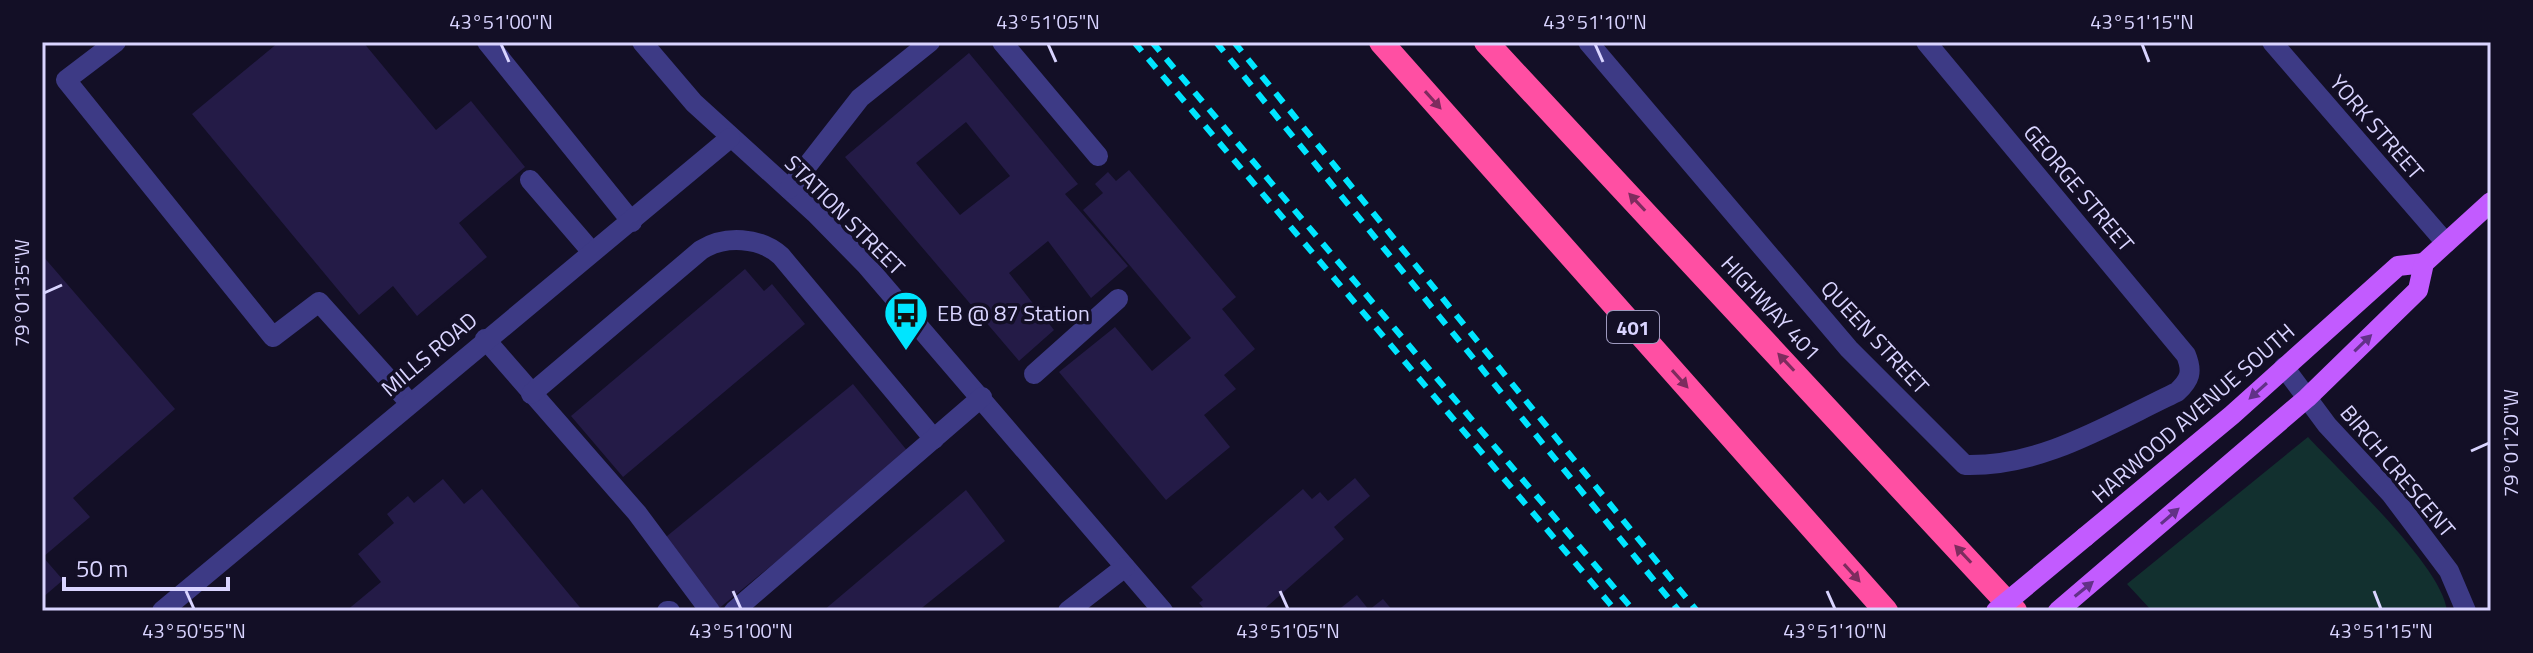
<svg xmlns="http://www.w3.org/2000/svg" width="2533" height="653" viewBox="0 0 2533 653" font-family="'Titillium Web',sans-serif">
<style>
.green{fill:#12302f}
.building{fill:#241b47;fill-rule:evenodd}
.lines{fill:none;stroke-linecap:round;stroke-linejoin:round}
.minor{stroke:#3d3a85;stroke-width:20}
.major{stroke:#c25bff;stroke-width:20}
.highway{stroke:#ff4fa3;stroke-width:24}
.rail{stroke:#00e5ff;stroke-width:6;stroke-dasharray:12 10;stroke-linecap:butt}
.major-bridge{stroke:#c25bff;stroke-width:20}
.oneway{fill:#7d2c5e}
.oneway2{fill:#623188}
.ticks{fill:none;stroke:#d9d4ff;stroke-width:3}
.labels{text-anchor:middle;dominant-baseline:central;stroke-width:7;stroke-linejoin:round;paint-order:stroke}
.shield{fill:#130f26;stroke:#9e99be;stroke-width:2}
.shield-label{font-size:20px;font-weight:bold;fill:#d9d4ff}
.street-label{font-size:22px;fill:#d9d4ff;stroke:#130f26}
.poi-label{font-size:22px;fill:#d9d4ff;stroke:#130f26;text-anchor:start}
.neatline{fill:none;stroke:#d9d4ff;stroke-width:3}
.ticks-label{font-size:20px;text-anchor:middle;fill:#d9d4ff}
</style>
<rect width="100%" height="100%" fill="#130f26"/>
<path class="green" d="M2308 437C2341 473 2443 567 2447 611H2152L2127 584Z"/>
<g class="building">
<polygon points="279,42 363,42 436,130 471,101 525,167 459,223 487,257 417,316 393,286 359,315 192,114"/>
<path d="M969 53 1078 184 1065 194 1128 266 1091 298 1048 241 1009 273 1054 330 1019 361 845 157ZM966 122 1010 176 960 215 916 163Z"/>
<polygon points="1129,170 1236,297 1222,309 1255,349 1224,375 1236,389 1204,415 1230,447 1166,500 1059,372 1115,327 1152,371 1191,338 1083,210 1103,193 1095,184 1108,172 1116,181"/>
<polygon points="42,255 175,409 73,498 90,517 43,557 63,580 42,598"/>
<polygon points="745,269 764,291 772,284 805,324 623,477 571,416"/>
<polygon points="853,384 909,453 717,610 661,541"/>
<polygon points="1355,478 1370,496 1334,527 1344,539 1262,611 1206,611 1199,603 1203,600 1191,587 1303,489 1312,499 1320,492 1328,501"/>
<polygon points="443,479 464,504 482,489 583,611 346,611 381,582 358,554 394,523 387,514 408,496 414,503"/>
<polygon points="966,490 1005,541 918,611 823,611"/>
<polygon points="1357,595 1369,610 1383,599 1393,611 1337,611"/>
</g>
<g class="lines">
<g class="minor">
<polyline points="116,42 66,80 273,337 319,302 409,402"/>
<polyline points="487,42 632,222"/>
<polyline points="642,42 694,103 815,213 866,265 1163,611"/>
<polyline points="1002,42 1098,156"/>
<path d="M1588 42 1849 349 1965 465C2042 467 2109 424 2177 392 2190 380 2193 372 2186 355L1926 42"/>
<polyline points="2272,42 2446,243"/>
<polyline points="530,180 592,252"/>
<polyline points="789,189 860,98 930,42"/>
<polyline points="485,339 637,513 710,611"/>
<polyline points="2284,367 2327,425 2391,494 2449,571 2466,611"/>
<polyline points="1034,374 1118,299"/>
<path d="M531 394 701 250C725 235 760 237 781 256L934 439"/>
<polyline points="162,611 730,138"/>
<polyline points="667,611 670,611"/>
<polyline points="734,611 982,397"/>
<polyline points="1068,611 1125,567"/>
</g>
<g class="major">
<polyline points="2085,537 2232,415 2398,266 2424,263"/>
<polyline points="2058,611 2307,398 2418,290 2424,263 2491,202"/>
</g>
<g class="highway">
<polyline points="1381,42 1886,611"/>
<polyline points="1486,42 2015,611"/>
</g>
<g class="rail">
<polyline points="1134,42 1616,611"/>
<polyline points="1152,42 1634,611"/>
<polyline points="1216,42 1679,611"/>
<polyline points="1234,42 1697,611"/>
</g>
<polyline class="major-bridge" points="1996,611 2085,537"/>
</g>
<defs><path id="oneway-solid" d="M-6-.8H1V-3.2L6.5 0L1 3.2V.8H-6Z" transform="scale(2)"/></defs>
<g class="oneway">
<use href="#oneway-solid" transform="translate(1433 100) rotate(48)"/>
<use href="#oneway-solid" transform="translate(1637 202) rotate(-133)"/>
<use href="#oneway-solid" transform="translate(1786 362) rotate(-133)"/>
<use href="#oneway-solid" transform="translate(1680 379) rotate(48)"/>
<use href="#oneway-solid" transform="translate(1963 554) rotate(-133)"/>
<use href="#oneway-solid" transform="translate(1852 573) rotate(48)"/>
</g>
<g class="oneway2">
<use href="#oneway-solid" transform="translate(2363 343) rotate(-44)"/>
<use href="#oneway-solid" transform="translate(2258 391) rotate(138)"/>
<use href="#oneway-solid" transform="translate(2170 516) rotate(-41)"/>
<use href="#oneway-solid" transform="translate(2084 589) rotate(-39)"/>
</g>
<path class="ticks" d="M501 44 509 62M1048 44 1056 62M1595 44 1603 62M2142 44 2149 62M44 293 62 285M2471 451 2489 443M186 591 194 609M733 591 741 609M1280 591 1288 609M1827 591 1835 609M2374 591 2381 609"/>
<defs>
<g id="bus-pin" transform="scale(2.3)"><path d="M0 17L-7.5 6A9.5 9.5 0 1 1 7.5 6Z" fill="#00e5ff" stroke="#130f26"/><path d="M-5-6H5V4H4V6H2V4H-2V6H-4V4H-5ZM-3.5-4V0h7V-4ZM-3.5 1.2v1.5H-2V1.2ZM2 1.2v1.5H3.5V1.2Z" fill="#111"/></g>
</defs>
<g fill-rule="evenodd">
<use href="#bus-pin" x="906" y="313"/>
</g>
<g class="labels">
<rect class="shield" x="1607" y="311" width="52" height="32" rx="6"/>
<g class="shield-label">
<text x="1633" y="327">401</text>
</g>
<g class="street-label">
<text transform="translate(2377 127) rotate(49)">YORK STREET</text>
<text transform="translate(2079 188) rotate(50)">GEORGE STREET</text>
<text transform="translate(845 215) rotate(45)">STATION STREET</text>
<text transform="translate(1771 308) rotate(47)">HIGHWAY 401</text>
<text transform="translate(1875 337) rotate(47)">QUEEN STREET</text>
<text transform="translate(429 354) rotate(-40)">MILLS ROAD</text>
<text transform="translate(2193 413) rotate(-41)">HARWOOD AVENUE SOUTH</text>
<text transform="translate(2398 471) rotate(50)">BIRCH CRESCENT</text>
</g>
<g class="poi-label">
<text x="937" y="313">EB @ 87 Station</text>
</g>
</g>
<rect width="2533" height="653" fill="none" stroke="#130f26" stroke-width="88"/>
<path d="M64 577v12h164v-12" fill="none" stroke="#d9d4ff" stroke-width="4"/>
<text x="76" y="577" font-size="24" fill="#d9d4ff" stroke="#130f26" stroke-width="6" paint-order="stroke">50 m</text>
<rect x="44" y="44" width="2445" height="565" class="neatline"/>
<g class="ticks-label">
<text x="501" y="29">43°51'00"N</text>
<text x="1048" y="29">43°51'05"N</text>
<text x="1595" y="29">43°51'10"N</text>
<text x="2142" y="29">43°51'15"N</text>
<text transform="translate(22 293) rotate(-90)" y="7">79°01'35"W</text>
<text transform="translate(2511 443) rotate(-90)" y="7">79°01'20"W</text>
<text x="194" y="638">43°50'55"N</text>
<text x="741" y="638">43°51'00"N</text>
<text x="1288" y="638">43°51'05"N</text>
<text x="1835" y="638">43°51'10"N</text>
<text x="2381" y="638">43°51'15"N</text>
</g>
</svg>
